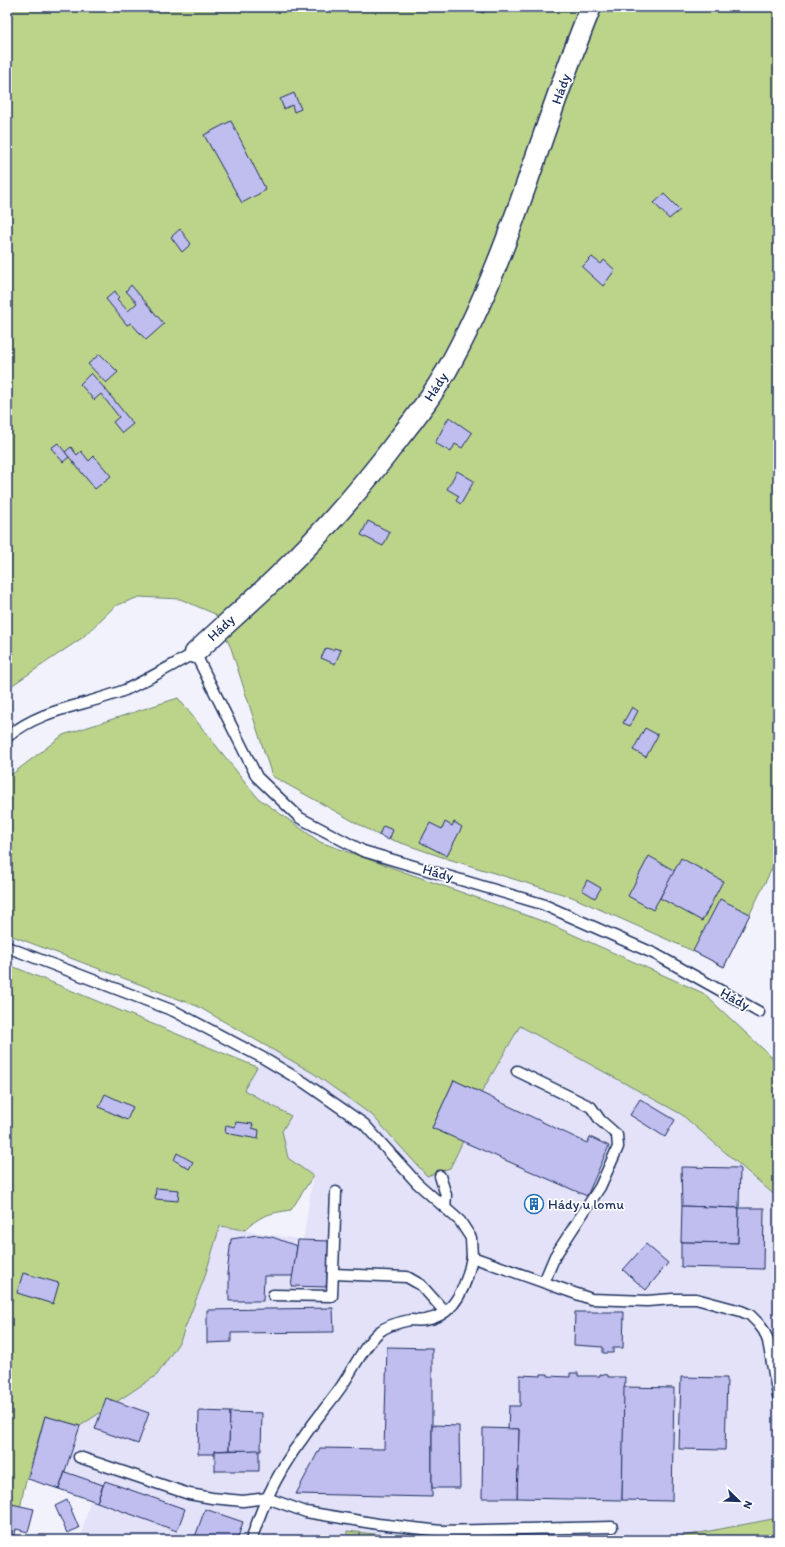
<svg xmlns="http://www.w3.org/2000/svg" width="785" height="1547" viewBox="0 0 785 1547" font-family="Itim,sans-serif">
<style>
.built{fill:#e3e2f8}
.green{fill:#bcd48a;stroke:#6c8274}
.building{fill:#c0bdef;stroke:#1b2f5e}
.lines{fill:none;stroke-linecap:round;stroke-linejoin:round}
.service-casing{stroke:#1b2f5e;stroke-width:13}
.minor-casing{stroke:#1b2f5e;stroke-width:23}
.service{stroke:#fff;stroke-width:10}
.minor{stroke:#fff;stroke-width:20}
.labels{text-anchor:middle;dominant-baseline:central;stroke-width:3.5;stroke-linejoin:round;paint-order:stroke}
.street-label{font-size:14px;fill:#1b2f5e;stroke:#fff}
.poi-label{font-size:14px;fill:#1b2f5e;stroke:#fff;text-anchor:start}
</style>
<rect width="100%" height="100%" fill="#f2f2fc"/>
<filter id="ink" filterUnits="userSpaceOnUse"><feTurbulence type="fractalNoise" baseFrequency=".025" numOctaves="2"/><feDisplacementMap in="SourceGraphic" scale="8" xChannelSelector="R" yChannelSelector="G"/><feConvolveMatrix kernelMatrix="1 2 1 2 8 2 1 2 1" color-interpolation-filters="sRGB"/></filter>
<g filter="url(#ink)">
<polygon class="built" points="520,1026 681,1114 778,1198 778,1518 663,1540 430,1540 348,1531 347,1540 80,1540 90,1500 28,1479 45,1416 180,1341 204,1279 220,1226 303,1240 313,1176 288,1158 282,1131 244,1090 269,1048 313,1073 373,1116 427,1176 432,1128 454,1080 481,1093"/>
<g class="green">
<polygon points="7,7 778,7 778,856 724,967 693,951 572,897 445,858 378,835 272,776 231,648 215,614 180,599 139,597 115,606 82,638 11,686 7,690"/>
<polygon points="178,698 258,798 320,842 545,922 703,993 778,1063 778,1198 681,1114 520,1026 481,1093 454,1080 432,1128 463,1141 450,1168 427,1176 373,1116 313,1073 197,1006 7,934 7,778 63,735"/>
<path d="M7 964 257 1067 244 1090 291 1116 282 1131 288 1158 313 1176 291 1210C271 1213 260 1215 245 1230L220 1226 204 1279 180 1341 157 1375 80 1426 45 1416 24 1488 14 1540H7Z"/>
<polygon points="778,1518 778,1540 663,1540"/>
<polygon points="347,1531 430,1540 347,1540"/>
</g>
<g class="building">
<polygon points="465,7 487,7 484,13"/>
<polygon points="294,93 301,109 294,112 292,105 284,109 280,99"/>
<polygon points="231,121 266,190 242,203 204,135"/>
<polygon points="664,194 680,210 669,219 654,203"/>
<polygon points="180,229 191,244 182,252 171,237"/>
<polygon points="592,257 601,264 604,260 615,270 603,286 582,267"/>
<polygon points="131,285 164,324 146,340 131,323 127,325 106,299 115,291 119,297 117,299 128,311 137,303 126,291"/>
<polygon points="100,354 118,372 106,383 88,364"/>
<polygon points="91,373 106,390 133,424 122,433 113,422 119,417 101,394 94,400 80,384"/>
<polygon points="449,417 472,433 462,448 455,444 451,452 435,443"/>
<polygon points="58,443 69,457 63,462 51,448"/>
<polygon points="71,447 77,455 81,451 89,461 94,456 111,476 95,489 65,452"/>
<polygon points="457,471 474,481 461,504 456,501 459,496 447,489"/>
<polygon points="368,521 390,532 383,546 361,535"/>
<polygon points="326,648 333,650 334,648 341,650 335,664 321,658"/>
<polygon points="632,707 638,711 630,726 623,723"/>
<polygon points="645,728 658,735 646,757 633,750"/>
<polygon points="445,822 452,826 454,822 462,827 447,856 420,842 430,823 442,829"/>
<polygon points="383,826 393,830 389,840 379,835"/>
<polygon points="649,856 675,871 653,910 628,896"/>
<polygon points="681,858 723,881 702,921 660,898"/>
<polygon points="587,880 601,888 595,898 582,890"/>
<polygon points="720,899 750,914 724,967 693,951"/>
<polygon points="454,1080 587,1143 590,1137 609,1146 587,1196 432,1128"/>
<polygon points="105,1094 133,1107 127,1120 99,1107"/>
<polygon points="640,1099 675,1120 665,1137 630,1115"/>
<polygon points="236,1122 253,1124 252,1128 259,1130 258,1139 225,1133 226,1125 235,1127"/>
<polygon points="177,1153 193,1162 189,1169 174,1160"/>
<polygon points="681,1167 740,1168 739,1208 682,1206"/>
<polygon points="156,1188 179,1190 178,1201 155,1199"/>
<polygon points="530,1197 542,1203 537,1211 526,1205"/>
<polygon points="682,1206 739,1208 738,1243 681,1242"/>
<polygon points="739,1208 764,1208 763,1269 681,1267 681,1242 738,1243"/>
<polygon points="257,1235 272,1237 297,1246 293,1276 264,1276 263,1301 229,1301 229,1274 227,1274 231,1239"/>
<polygon points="298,1240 331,1241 326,1287 291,1286"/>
<polygon points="646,1244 668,1263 646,1290 623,1270"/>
<polygon points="23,1273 59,1283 53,1304 17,1293"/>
<polygon points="333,1308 334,1332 231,1333 231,1342 207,1343 207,1310"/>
<polygon points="575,1312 624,1312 623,1348 613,1348 613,1353 603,1353 603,1347 574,1345"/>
<polygon points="387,1347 432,1348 432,1497 296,1494 320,1448 384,1449"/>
<polygon points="570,1373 578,1373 578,1376 600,1376 600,1374 608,1375 608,1377 625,1377 622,1500 517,1498 519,1429 508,1429 509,1406 520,1406 520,1375 541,1376 541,1374 548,1374 548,1376 570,1377"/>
<polygon points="681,1377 727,1378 725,1450 679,1449"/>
<polygon points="624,1387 674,1388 672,1501 622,1500"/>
<polygon points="106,1398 149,1413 138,1444 95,1429"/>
<polygon points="199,1411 230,1412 229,1450 215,1451 215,1454 198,1454"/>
<polygon points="230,1412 262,1413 261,1451 229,1450"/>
<polygon points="45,1416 80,1426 59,1489 28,1479"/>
<polygon points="432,1425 459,1426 460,1488 432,1488"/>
<polygon points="483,1428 519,1429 517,1498 482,1498"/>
<polygon points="259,1450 259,1471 215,1471 215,1451"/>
<polygon points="65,1472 103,1485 97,1502 59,1489"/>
<polygon points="105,1481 185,1509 177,1531 97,1502"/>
<polygon points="67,1500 79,1528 67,1533 55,1506"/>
<polygon points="7,1503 34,1509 28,1532 16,1529 14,1536 7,1534"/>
<polygon points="205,1509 243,1522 237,1540 203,1540 195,1537"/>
</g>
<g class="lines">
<g class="service-casing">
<g id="service">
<path d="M7 737C44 707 83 707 125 690 149 679 172 665 195 653L257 777 300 818 363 851 542 904 655 954 759 1012"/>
<polyline points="7,947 174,1011 263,1058 305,1083 364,1124 417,1183 460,1221 471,1238 472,1257 591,1299 647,1301 673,1299 696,1299 741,1311 750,1315 758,1323 764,1331 768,1341 778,1396"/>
<polyline points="517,1071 591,1107 600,1120 617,1135 618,1147 600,1187 555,1256 544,1282"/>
<polyline points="440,1176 446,1195 445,1208"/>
<polyline points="333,1274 407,1277 421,1285 445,1312"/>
<polyline points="273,1295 332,1296 336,1192"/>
<polyline points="79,1457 189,1494 212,1498 243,1501 267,1498 306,1512 378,1524 441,1531 612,1527"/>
<path d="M251 1540C256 1526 261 1511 267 1498 277 1477 289 1456 303 1438 315 1420 329 1404 341 1387 352 1371 365 1344 379 1332 386 1326 400 1322 410 1320 415 1320 420 1321 425 1320 456 1316 467 1284 472 1257"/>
</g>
</g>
<g class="minor-casing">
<path id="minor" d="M195 653C221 628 249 604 275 579 320 536 362 488 400 437 417 416 433 394 447 370 511 256 541 127 591 7"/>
</g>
<use href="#service" class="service"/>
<use href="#minor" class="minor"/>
</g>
</g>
<defs>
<g id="building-ring" transform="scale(1)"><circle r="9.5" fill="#fff" stroke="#1f6fb2" stroke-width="1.5"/><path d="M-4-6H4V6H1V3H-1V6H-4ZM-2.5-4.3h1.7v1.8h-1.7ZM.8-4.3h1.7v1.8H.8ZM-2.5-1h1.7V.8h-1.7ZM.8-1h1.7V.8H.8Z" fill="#1f6fb2"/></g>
</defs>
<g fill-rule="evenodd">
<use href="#building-ring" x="534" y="1204"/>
</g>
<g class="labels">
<g class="street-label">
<text transform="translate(561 89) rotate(-70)">Hády</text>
<text transform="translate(436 387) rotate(-57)">Hády</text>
<text transform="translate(221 628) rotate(-43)">Hády</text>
<text transform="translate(438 873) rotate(16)">Hády</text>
<text transform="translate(735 999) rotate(29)">Hády</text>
</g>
<g class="poi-label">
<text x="548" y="1204">Hády u lomu</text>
</g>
</g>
<rect width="785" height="1547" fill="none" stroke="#fff" stroke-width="24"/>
<rect x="12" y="12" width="761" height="1523" fill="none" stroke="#1b2f5e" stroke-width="1.5" filter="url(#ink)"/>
<g transform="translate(739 1501) rotate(113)" stroke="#ffffff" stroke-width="3" paint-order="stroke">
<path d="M0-3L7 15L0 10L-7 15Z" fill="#1b2f5e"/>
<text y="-6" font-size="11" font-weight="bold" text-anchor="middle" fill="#1b2f5e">N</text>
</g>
</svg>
